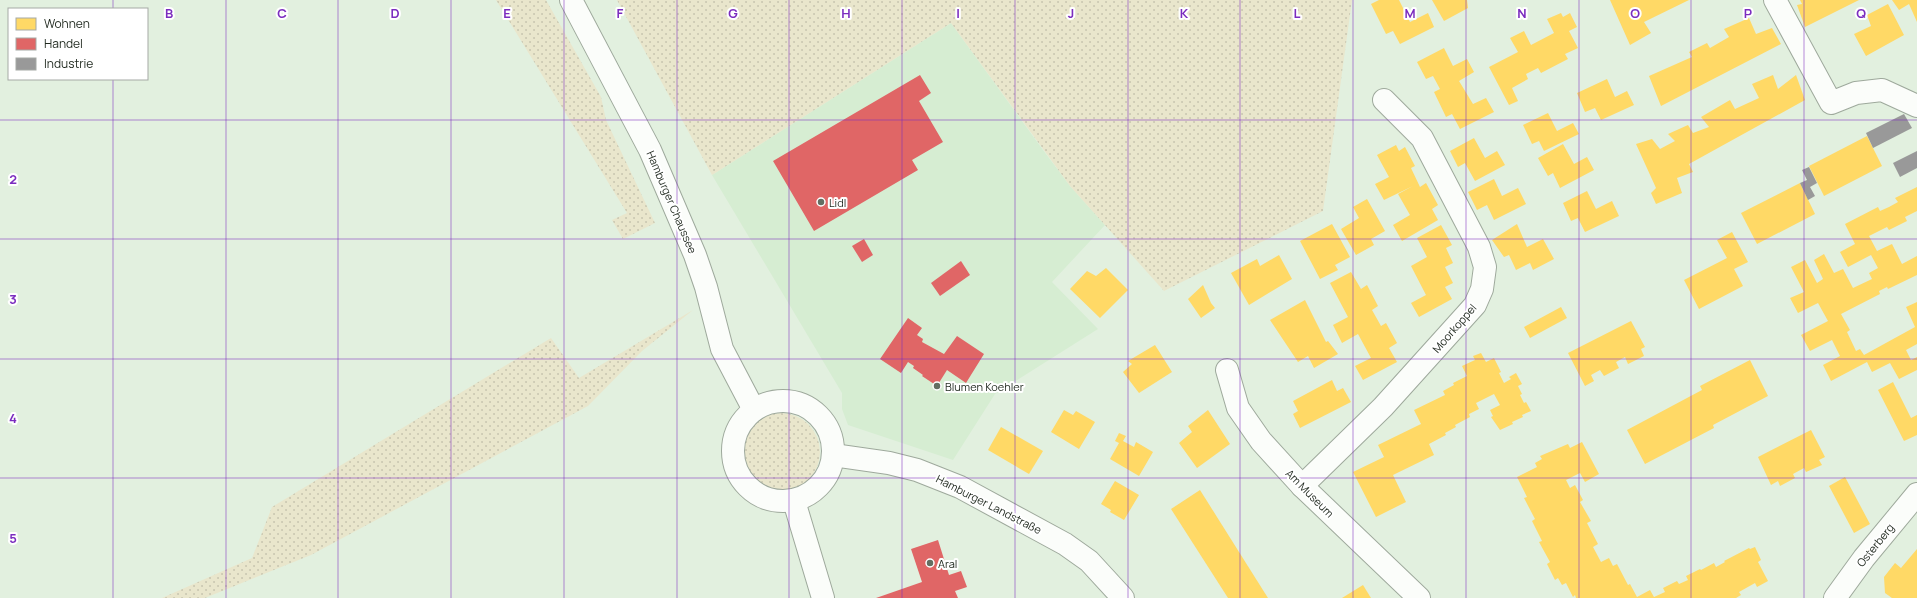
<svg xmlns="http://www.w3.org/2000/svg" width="1917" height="598" viewBox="0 0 1917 598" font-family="Manrope,sans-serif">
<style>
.built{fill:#d6edd2}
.grass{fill:url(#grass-dots)}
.homes{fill:#ffd966}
.shops{fill:#e06666}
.industry{fill:#999}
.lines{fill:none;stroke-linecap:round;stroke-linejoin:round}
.minor-casing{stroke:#9ea99c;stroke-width:24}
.major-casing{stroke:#9ea99c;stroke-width:24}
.minor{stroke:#fbfdfa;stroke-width:22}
.major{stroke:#fbfdfa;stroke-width:22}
.grid{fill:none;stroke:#7b2cbf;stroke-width:1;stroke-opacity:0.55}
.poi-dot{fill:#636e62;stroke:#fff;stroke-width:1.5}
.labels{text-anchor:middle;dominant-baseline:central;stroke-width:4;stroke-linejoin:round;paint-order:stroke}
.street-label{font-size:11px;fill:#1f281e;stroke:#fff}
.poi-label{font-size:11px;fill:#1f281e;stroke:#fff;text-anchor:start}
.grid-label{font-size:13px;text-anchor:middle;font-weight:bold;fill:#7b2cbf;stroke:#fff;stroke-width:4;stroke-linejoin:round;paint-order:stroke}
</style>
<defs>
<pattern id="grass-dots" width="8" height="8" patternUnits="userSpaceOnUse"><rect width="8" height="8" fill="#e9e6cc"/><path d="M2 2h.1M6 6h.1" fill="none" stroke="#c7c5af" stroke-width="1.8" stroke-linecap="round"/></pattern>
</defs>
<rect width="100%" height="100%" fill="#e2f0df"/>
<polygon class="built" points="951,23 1043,150 1070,186 1105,225 1052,282 1098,329 995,394 953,460 848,425 842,409 842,393 712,175"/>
<g class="grass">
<polygon points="496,0 546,0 601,97 606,120 655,223 623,239 612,220 627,213"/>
<polygon points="617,0 1352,0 1323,211 1164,291 1070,186 951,23 712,175"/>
<polygon points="693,310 642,351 588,406 311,555 205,598 162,598 252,558 272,507 551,338 579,378"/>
<circle cx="781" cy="452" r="39"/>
</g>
<g class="homes">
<polygon points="1379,0 1399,0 1410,22 1428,13 1434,27 1400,44 1393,31 1386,34 1371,4"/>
<polygon points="1432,0 1467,0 1468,8 1444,21"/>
<polygon points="1610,0 1689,0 1644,22 1651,33 1630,45"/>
<polygon points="1800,0 1859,0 1805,27 1797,5 1802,4"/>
<polygon points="1892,0 1917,0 1917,22 1909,4 1899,10"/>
<polygon points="1888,4 1904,35 1866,56 1854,34 1871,26 1867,15"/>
<polygon points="1561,13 1563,17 1570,13 1577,27 1569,31 1578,48 1565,54 1568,59 1541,73 1538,68 1526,74 1528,79 1512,88 1518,101 1509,105 1489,67 1518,52 1510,38 1524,31 1531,45 1554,33 1547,19"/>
<polygon points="1749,18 1756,34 1772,28 1781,44 1661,106 1649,76 1692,57 1689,52 1707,43 1710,48 1729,37 1724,29"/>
<polygon points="1444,48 1453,66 1467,59 1474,72 1459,81 1473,104 1486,98 1494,112 1460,129 1452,114 1446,117 1434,92 1440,89 1433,76 1426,79 1417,62"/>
<polygon points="1773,75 1778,89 1796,75 1805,100 1689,164 1693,172 1677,178 1682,193 1656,204 1651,193 1656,188 1636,144 1652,139 1660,149 1675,141 1668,134 1688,125 1693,133 1709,127 1701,117 1730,100 1735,109 1759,98 1752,84"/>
<polygon points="1607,79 1615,97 1627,91 1634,105 1601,120 1595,108 1585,112 1577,93"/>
<polygon points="1548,113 1557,131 1573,123 1579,134 1544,151 1539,141 1532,144 1523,125"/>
<polygon points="1867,136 1882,166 1824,196 1809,166"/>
<polygon points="1474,138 1485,158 1497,151 1505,165 1475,181 1465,163 1458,167 1450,151"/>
<polygon points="1563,144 1574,164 1587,157 1594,170 1560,188 1553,173 1548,176 1538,158"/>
<polygon points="1396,145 1399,151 1405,147 1415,166 1411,168 1420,187 1426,183 1438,205 1432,209 1438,220 1402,241 1393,225 1410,215 1398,194 1413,186 1384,200 1375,184 1389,177 1377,155"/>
<polygon points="1494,179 1502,196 1518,188 1526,204 1494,220 1487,205 1477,210 1468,192"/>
<polygon points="1800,183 1815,214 1757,244 1741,213"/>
<polygon points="1917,187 1917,211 1905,217 1907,221 1889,230 1887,227 1869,236 1877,251 1892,244 1902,264 1917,256 1917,275 1888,289 1887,287 1879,291 1880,294 1841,314 1850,330 1847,332 1856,351 1860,349 1864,355 1915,327 1906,307 1917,302 1917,344 1906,350 1911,360 1917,357 1917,370 1899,379 1890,363 1872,372 1867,362 1831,381 1823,365 1840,356 1832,340 1810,351 1801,335 1828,321 1818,303 1798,313 1790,298 1804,292 1791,267 1805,260 1817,283 1823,279 1814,260 1824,254 1834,273 1843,269 1853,288 1872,279 1869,273 1878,268 1871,255 1848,267 1840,252 1855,244 1845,224 1878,207 1880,211 1889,207 1898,202 1895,198"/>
<polygon points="1587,191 1596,209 1612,201 1619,216 1585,232 1578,218 1571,221 1563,203"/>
<polygon points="1367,199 1385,231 1371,239 1374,245 1356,255 1341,229 1359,218 1353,207"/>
<polygon points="1332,224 1350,257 1335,265 1338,270 1320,279 1300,241"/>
<polygon points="1517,224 1527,247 1543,239 1554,259 1533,270 1530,263 1516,270 1509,255 1504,257 1492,240"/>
<polygon points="1441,225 1452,245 1446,248 1453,263 1445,267 1453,283 1445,287 1452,299 1419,317 1411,303 1426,295 1411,266 1427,257 1417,238"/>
<polygon points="1732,232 1748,262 1734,269 1743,286 1699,309 1684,280 1727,258 1717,240"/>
<polygon points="1279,255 1292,279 1249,305 1231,273 1257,259 1260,266"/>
<polygon points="1106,268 1128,290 1100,318 1070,289 1087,271 1096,276"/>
<polygon points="1351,272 1361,289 1367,285 1378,306 1372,310 1381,326 1386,323 1397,343 1389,348 1397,362 1363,380 1355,366 1371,358 1358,334 1342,343 1333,325 1348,317 1330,283"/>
<polygon points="1203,285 1211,303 1215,308 1201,318 1188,299"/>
<polygon points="1305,300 1326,342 1328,341 1338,354 1314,368 1308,356 1298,362 1270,320"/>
<polygon points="1561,307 1567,318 1530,338 1524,327"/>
<polygon points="1631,321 1645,347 1641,349 1644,356 1628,364 1625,357 1616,362 1619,368 1604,376 1600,370 1591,375 1594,381 1585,386 1568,353"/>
<polygon points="1155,345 1172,372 1139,393 1123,372 1132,364 1128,361"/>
<polygon points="1481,353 1486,362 1494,358 1501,372 1499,373 1504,383 1511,379 1509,377 1516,373 1522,384 1518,386 1522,394 1520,395 1524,403 1526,402 1531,411 1522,415 1523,417 1512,422 1513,424 1500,430 1491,417 1493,416 1490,410 1500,405 1494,394 1476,403 1479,409 1469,414 1470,417 1455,425 1456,427 1445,433 1446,435 1429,444 1434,455 1393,475 1406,502 1376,517 1353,472 1384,457 1378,445 1421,424 1414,410 1445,395 1443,391 1454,385 1453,383 1467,376 1462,366 1475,360 1473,356"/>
<polygon points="1750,360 1768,396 1713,425 1714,428 1645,464 1627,430 1702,390 1700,386"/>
<polygon points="1332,380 1337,391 1343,388 1351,402 1300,428 1293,414 1298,411 1293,401"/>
<polygon points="1893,382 1911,418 1917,415 1917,435 1904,441 1878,390"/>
<polygon points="1064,410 1073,415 1076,411 1095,422 1079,449 1051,432"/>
<polygon points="1208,410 1230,444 1197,468 1179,443 1192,432 1188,426"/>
<polygon points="1001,427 1043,451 1029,474 988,450"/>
<polygon points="1811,430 1825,457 1819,460 1822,465 1806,472 1804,468 1793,474 1795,478 1780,486 1778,481 1771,485 1758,457"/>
<polygon points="1119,433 1126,436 1123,441 1134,447 1136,442 1153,452 1139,476 1110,459 1119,443 1115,441"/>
<polygon points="1582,442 1599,474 1585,482 1580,473 1566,480 1570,488 1575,485 1583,500 1580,502 1591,521 1587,523 1598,544 1593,547 1601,562 1609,558 1613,566 1617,564 1628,585 1630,584 1637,597 1650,590 1654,597 1665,592 1663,588 1677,581 1679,584 1688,580 1686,576 1700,569 1701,570 1714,563 1716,567 1725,562 1724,561 1749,548 1750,549 1755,547 1761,560 1758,562 1768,581 1757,587 1755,583 1739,592 1741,595 1736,598 1576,598 1575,595 1573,597 1566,583 1562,585 1558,578 1555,580 1547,564 1550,562 1539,542 1542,541 1532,521 1535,519 1524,498 1527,497 1517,477 1537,467 1535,463 1542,459 1540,456 1568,444 1570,448"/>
<polygon points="1845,477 1870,524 1854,533 1829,486"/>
<polygon points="1115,481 1139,495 1124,520 1110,512 1111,510 1101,504"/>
<polygon points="1200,490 1268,598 1228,598 1171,509"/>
<polygon points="1917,549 1917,598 1892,598 1885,593 1884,577 1895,563 1901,568"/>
<polygon points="1363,585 1371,598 1342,598"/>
</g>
<g class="shops">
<polygon points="920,75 931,93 919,101 943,142 912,160 918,170 814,231 773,161"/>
<polygon points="864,239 873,255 862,262 852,246"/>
<polygon points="961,261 970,275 940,296 931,283"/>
<polygon points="908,318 922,328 917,335 923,339 922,342 944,354 957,336 984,354 966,383 947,370 937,386 922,376 923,375 913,368 914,366 908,362 901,373 880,359"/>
<polygon points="938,540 949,575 961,571 967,587 955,591 958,598 876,598 922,582 911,549"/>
</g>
<g class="industry">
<polygon points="1904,114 1912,128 1873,148 1866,133"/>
<polygon points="1917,151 1917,168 1900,177 1893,163"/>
<polygon points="1809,167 1817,183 1810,187 1815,196 1808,200 1800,183 1807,180 1802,170"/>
</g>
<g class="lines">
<g class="minor-casing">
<g id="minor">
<polyline points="1775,0 1831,103 1856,93 1882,90 1917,106"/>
<polyline points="1227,370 1238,408 1261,441 1302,486 1419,598"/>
<polyline points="1302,486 1383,407 1475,305 1482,289 1485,267 1479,247 1422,138 1384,100"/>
<polyline points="1835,598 1864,558 1917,494"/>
</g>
</g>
<g class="major-casing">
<g id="major">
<polyline points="571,0 650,150 695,255 706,287 722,349 754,410"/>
<circle cx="783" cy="451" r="50"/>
<polyline points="833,455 889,463 917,470 960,487 1065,544 1089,561 1123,598"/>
<polyline points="794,501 823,598"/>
</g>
</g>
<use href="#minor" class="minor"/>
<use href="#major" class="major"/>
</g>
<path class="grid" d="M113 0V9M226 0V598M338 0V598M451 0V598M564 0V598M677 0V598M789 0V598M902 0V598M1015 0V598M1128 0V598M1240 0V598M1353 0V598M1466 0V598M1579 0V598M1691 0V598M1804 0V598M113 79V598M0 120H1917M0 239H1917M0 359H1917M0 478H1917"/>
<g class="poi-dot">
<circle cx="821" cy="202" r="4"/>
<circle cx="937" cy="386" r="4"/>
<circle cx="930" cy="563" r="4"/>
</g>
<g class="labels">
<g class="street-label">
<text transform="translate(672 202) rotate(67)">Hamburger Chaussee</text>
<text transform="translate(1454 328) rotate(-49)">Moorkoppel</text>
<text transform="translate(1310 493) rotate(45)">Am Museum</text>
<text transform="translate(989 504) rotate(27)">Hamburger Landstraße</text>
<text transform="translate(1875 545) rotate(-51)">Osterberg</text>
</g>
<g class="poi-label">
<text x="829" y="202">Lidl</text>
<text x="945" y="386">Blumen Koehler</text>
<text x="938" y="563">Aral</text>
</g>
</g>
<g class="grid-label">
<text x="169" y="18">B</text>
<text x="282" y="18">C</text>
<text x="395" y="18">D</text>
<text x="507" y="18">E</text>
<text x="620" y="18">F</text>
<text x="733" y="18">G</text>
<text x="846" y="18">H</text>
<text x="958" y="18">I</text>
<text x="1071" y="18">J</text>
<text x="1184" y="18">K</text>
<text x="1297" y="18">L</text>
<text x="1410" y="18">M</text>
<text x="1522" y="18">N</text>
<text x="1635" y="18">O</text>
<text x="1748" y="18">P</text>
<text x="1861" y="18">Q</text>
<text x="13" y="184">2</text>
<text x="13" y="304">3</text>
<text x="13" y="423">4</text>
<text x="13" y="543">5</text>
</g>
<rect x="8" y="8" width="140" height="72" fill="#ffffff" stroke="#a5a9a5"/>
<rect x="16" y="18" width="20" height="12" fill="#ffd966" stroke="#a5a9a5"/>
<text x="44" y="28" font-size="12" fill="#1f281e">Wohnen</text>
<rect x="16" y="38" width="20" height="12" fill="#e06666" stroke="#a5a9a5"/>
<text x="44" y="48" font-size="12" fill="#1f281e">Handel</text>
<rect x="16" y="58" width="20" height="12" fill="#999999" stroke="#a5a9a5"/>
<text x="44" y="68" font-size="12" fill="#1f281e">Industrie</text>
</svg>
